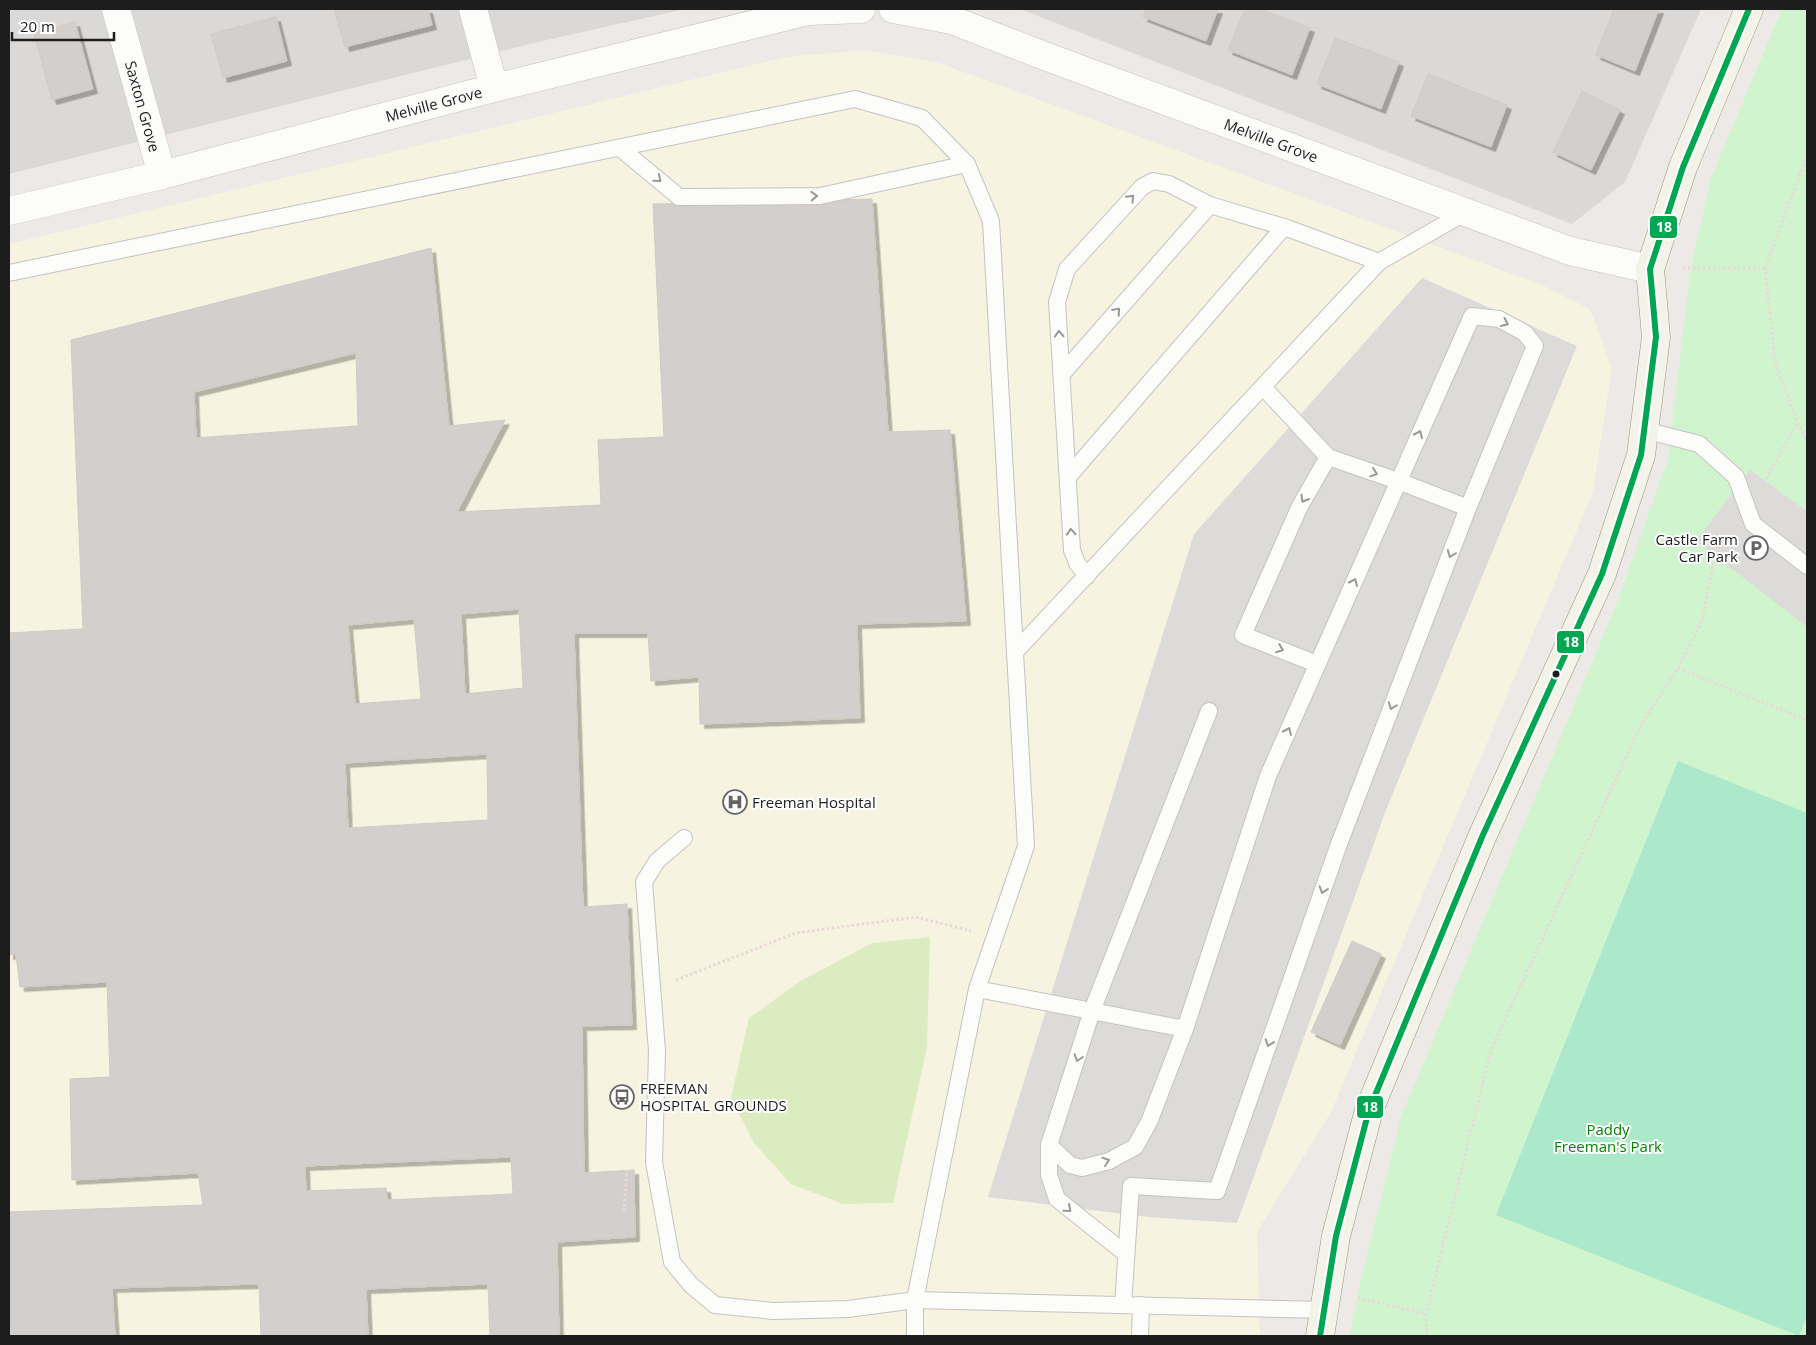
<svg xmlns="http://www.w3.org/2000/svg" width="1816" height="1345" viewBox="0 0 1816 1345" font-family="'Open Sans',sans-serif">
<style>
.residential{fill:#dbd9d7}
.education{fill:#f6f3e0}
.grass{fill:#dcecc1}
.park{fill:#d0f5ce}
.pitch{fill:#ace8ca}
.parking{fill:#dcdbd9}
.building{fill:#d3cfcc;stroke:#d0cac7;fill-rule:evenodd;filter:url(#shadow)}
.lines{fill:none;stroke-linecap:round;stroke-linejoin:round}
.lane-casing{stroke:#c4c3c2;stroke-width:18}
.street-casing{stroke:#c4c3c2;stroke-width:29}
.secondary-casing{stroke:#96967d;stroke-width:29}
.path{stroke:#ebd8d8;stroke-width:3;stroke-dasharray:2.5 2.5;stroke-linecap:butt}
.lane{stroke:#fcfcfb;stroke-width:16}
.street{stroke:#fcfcfb;stroke-width:28}
.secondary{stroke:#f4f3e9;stroke-width:28}
.bus-1-casing{stroke:#fff;stroke-width:10}
.bus-1{stroke:#00a651;stroke-width:6}
.oneway{stroke:#989897}
.bus-dot{fill:#1d1d1d;stroke:#fff;stroke-width:2}
.labels{text-anchor:middle;dominant-baseline:central;stroke-width:4;stroke-linejoin:round;paint-order:stroke}
.street-label{font-size:15px;fill:#1d1d1d;stroke:#fff}
.poi-label{font-size:15px;fill:#1d1d1d;stroke:#fff;text-anchor:start}
.park-label{font-size:15px;fill:#018601;stroke:#fff}
.line-badge{stroke:#fff;stroke-width:2}
.badge-label{font-size:14px;text-anchor:middle;font-weight:bold;fill:#fff}
</style>
<defs>
<filter id="shadow"><feDropShadow dx="4.5" dy="4.5" stdDeviation="0" flood-color="#0004"/></filter>
</defs>
<rect width="100%" height="100%" fill="#ece9e6"/>
<g class="residential">
<polygon points="9,9 685,9 538,42 9,174"/>
<polygon points="1020,9 1701,9 1625,182 1572,224"/>
</g>
<polygon class="education" points="864,50 939,63 1542,285 1590,309 1612,368 1593,492 1331,1112 1257,1232 1260,1336 9,1336 9,244 786,57"/>
<polygon class="grass" points="930,937 927,1047 893,1203 843,1204 791,1184 754,1143 731,1098 749,1018 799,982 872,943"/>
<polygon class="park" points="1782,9 1807,9 1807,1336 1350,1336 1360,1284 1401,1117 1617,603 1668,459 1691,268 1711,178"/>
<polygon class="pitch" points="1678,761 1807,813 1807,1315 1799,1336 1496,1215"/>
<g class="parking">
<polygon points="1422,278 1577,346 1386,810 1237,1223 1148,1217 988,1197 1194,534"/>
<polygon points="1750,470 1807,511 1807,627 1696,541"/>
</g>
<g class="building">
<polygon points="334,9 428,9 432,25 345,47"/>
<polygon points="1146,9 1218,9 1206,41 1143,17"/>
<polygon points="1245,9 1260,9 1310,28 1292,75 1228,50"/>
<polygon points="1614,9 1659,9 1635,71 1596,55"/>
<polygon points="276,17 287,61 223,78 211,34"/>
<polygon points="75,22 93,89 52,100 34,33"/>
<polygon points="1335,38 1399,62 1381,109 1317,84"/>
<polygon points="1428,74 1507,105 1491,147 1411,116"/>
<polygon points="1582,91 1620,110 1591,170 1553,152"/>
<path d="M872 199 888 432 950 430 966 621 857 624 860 718 700 724 699 677 651 681 648 633H574L583 907 627 904 632 1025 582 1026 584 1173 634 1170 635 1237 557 1242 559 1336H490L488 1284 366 1289 368 1336H261L259 1284 112 1288 115 1336H9V1212L203 1205 198 1173 72 1180 70 1079 110 1077 107 982 20 987 16 954 9 955V633L83 629 71 340 431 248 449 426 505 420 457 512 601 505 598 440 664 437 653 204ZM356 353 358 426 196 438 194 392ZM519 609 523 688 465 694 461 614ZM414 619 421 699 355 704 348 625ZM487 754 488 820 348 828 345 763ZM511 1157 513 1194 387 1200 386 1188 306 1191 305 1166Z"/>
<polygon points="1352,941 1381,954 1340,1045 1311,1032"/>
</g>
<g class="lines">
<g class="lane-casing">
<g id="lane">
<polyline points="620,148 679,197 820,196 967,164"/>
<polyline points="9,273 855,99 922,118 967,164 991,221 1015,652"/>
<polyline points="1062,374 1210,205"/>
<polyline points="1263,387 1328,457 1398,481 1468,508"/>
<polyline points="1644,430 1699,444 1736,477 1753,524 1807,566"/>
<polyline points="1068,477 1284,227"/>
<polyline points="1087,576 1077,563 1072,550 1057,302 1067,269 1142,187 1153,181 1169,184 1210,205 1287,228 1379,262"/>
<polyline points="1317,664 1243,635 1299,508 1328,457"/>
<polyline points="684,838 657,861 644,882 657,1051 654,1162 672,1262 691,1285 715,1305 773,1311 848,1309 915,1300 1323,1310"/>
<polyline points="977,989 1026,846 1015,652 1379,262 1466,212"/>
<polyline points="1049,1145 1070,1165 1082,1168 1109,1161 1135,1147 1149,1122 1185,1029"/>
<polyline points="1126,1254 1057,1199 1049,1175 1049,1145 1092,1011 1209,711"/>
<polyline points="915,1336 915,1300 977,989 1185,1029 1268,776 1472,316 1499,319 1525,333 1535,346 1468,508 1339,844 1217,1191 1131,1186 1123,1305"/>
<polyline points="1140,1336 1141,1305"/>
</g>
</g>
<g class="street-casing">
<g id="street">
<path id="s1" d="M116 9 162 175"/>
<polyline points="473,9 494,88"/>
<path id="s2" d="M893 9 952 20 1042 55 1570 251 1650 269"/>
<path id="s3" d="M9 211 162 175 494 88 808 11 861 9"/>
</g>
</g>
<g class="secondary-casing">
<polyline id="secondary" points="1320,1336 1336,1236 1369,1110 1482,837 1602,574 1641,455 1656,337 1650,269 1683,167 1749,9"/>
</g>
<g class="path">
<polyline points="1807,155 1765,268 1775,362 1798,424 1807,440"/>
<polyline points="1683,268 1765,268"/>
<polyline points="1766,479 1797,424"/>
<polyline points="1678,668 1702,621 1715,556 1730,535"/>
<polyline points="676,980 796,933 916,917 971,931"/>
<polyline points="624,1211 627,1170"/>
<polyline points="1358,1298 1426,1314"/>
<polyline points="1427,1336 1426,1314 1491,1050 1642,723 1678,668 1807,720"/>
</g>
<use href="#lane" class="lane"/>
<use href="#street" class="street"/>
<use href="#secondary" class="secondary"/>
<g class="bus-1-casing">
<polyline id="bus-1" points="1320,1336 1336,1236 1369,1110 1482,837 1602,574 1641,455 1656,337 1650,269 1683,167 1749,9"/>
</g>
<use href="#bus-1" class="bus-1"/>
</g>
<defs><path id="oneway-chevron" d="M-2-3.5L2.5 0L-2 3.5" fill="none" stroke-width="1.6" stroke-linecap="round" stroke-linejoin="round" transform="scale(1.25)"/></defs>
<g class="oneway">
<use href="#oneway-chevron" transform="translate(658 179) rotate(40)"/>
<use href="#oneway-chevron" transform="translate(814 196) rotate(-2)"/>
<use href="#oneway-chevron" transform="translate(1131 198) rotate(-47)"/>
<use href="#oneway-chevron" transform="translate(1117 311) rotate(-49)"/>
<use href="#oneway-chevron" transform="translate(1505 323) rotate(24)"/>
<use href="#oneway-chevron" transform="translate(1059 334) rotate(-93)"/>
<use href="#oneway-chevron" transform="translate(1419 434) rotate(-66)"/>
<use href="#oneway-chevron" transform="translate(1374 473) rotate(19)"/>
<use href="#oneway-chevron" transform="translate(1304 499) rotate(120)"/>
<use href="#oneway-chevron" transform="translate(1071 532) rotate(-93)"/>
<use href="#oneway-chevron" transform="translate(1451 554) rotate(111)"/>
<use href="#oneway-chevron" transform="translate(1354 582) rotate(-66)"/>
<use href="#oneway-chevron" transform="translate(1280 649) rotate(21)"/>
<use href="#oneway-chevron" transform="translate(1392 706) rotate(111)"/>
<use href="#oneway-chevron" transform="translate(1288 731) rotate(-66)"/>
<use href="#oneway-chevron" transform="translate(1323 890) rotate(109)"/>
<use href="#oneway-chevron" transform="translate(1269 1043) rotate(109)"/>
<use href="#oneway-chevron" transform="translate(1078 1058) rotate(108)"/>
<use href="#oneway-chevron" transform="translate(1106 1161) rotate(-19)"/>
<use href="#oneway-chevron" transform="translate(1068 1209) rotate(41)"/>
</g>
<defs>
<g id="parking-ring" transform="scale(1.25)"><circle r="9.5" fill="#fff" stroke="#656463" stroke-width="1.5"/><path d="M-3.5-5.5H1a3.5 3.5 0 0 1 0 7H-1V5.5H-3.5ZM-1-3.4V-.6H.8a1.4 1.4 0 0 0 0-2.8Z" fill="#656463"/></g>
<g id="hospital-ring" transform="scale(1.25)"><circle r="9.5" fill="#fff" stroke="#656463" stroke-width="1.5"/><path d="M-5-5h3v3.5h4V-5h3V5h-3V1.5h-4V5h-3Z" fill="#656463"/></g>
<g id="bus-ring" transform="scale(1.25)"><circle r="9.5" fill="#fff" stroke="#656463" stroke-width="1.5"/><path d="M-5-6H5V4H4V6H2V4H-2V6H-4V4H-5ZM-3.5-4V0h7V-4ZM-3.5 1.2v1.5H-2V1.2ZM2 1.2v1.5H3.5V1.2Z" fill="#656463"/></g>
</defs>
<g fill-rule="evenodd">
<use href="#parking-ring" x="1756" y="548"/>
<use href="#hospital-ring" x="735" y="802"/>
<use href="#bus-ring" x="622" y="1097"/>
</g>
<circle class="bus-dot" cx="1556" cy="674" r="4.5"/>
<g class="labels">
<g class="street-label">
<text stroke="none"><textPath href="#s3" startOffset="438">Melville Grove</textPath></text>
<text stroke="none"><textPath href="#s1" startOffset="101">Saxton Grove</textPath></text>
<text stroke="none"><textPath href="#s2" startOffset="401">Melville Grove</textPath></text>
</g>
<g class="poi-label">
<text x="1738" y="539" text-anchor="end">Castle Farm<tspan x="1738" dy="17">Car Park</tspan></text>
<text x="752" y="802">Freeman Hospital</text>
<text x="640" y="1088">FREEMAN<tspan x="640" dy="17">HOSPITAL GROUNDS</tspan></text>
</g>
<g class="park-label">
<text x="1608" y="1129">Paddy<tspan x="1608" dy="17">Freeman's Park</tspan></text>
</g>
</g>
<g class="line-badge">
<rect x="1649" y="215" width="29" height="24" rx="5" fill="#00a651"/>
<rect x="1556" y="630" width="29" height="24" rx="5" fill="#00a651"/>
<rect x="1356" y="1095" width="28" height="24" rx="5" fill="#00a651"/>
</g>
<g class="badge-label">
<text x="1664" y="232">18</text>
<text x="1571" y="647">18</text>
<text x="1370" y="1112">18</text>
</g>
<rect width="1816" height="1345" fill="none" stroke="#1d1d1d" stroke-width="20"/>
<path d="M12 32v8h102v-8" fill="none" stroke="#1d1d1d" stroke-width="2.5"/>
<text x="20" y="32" font-size="15" fill="#1d1d1d" stroke="#ffffff" stroke-width="4" paint-order="stroke">20 m</text>
</svg>
